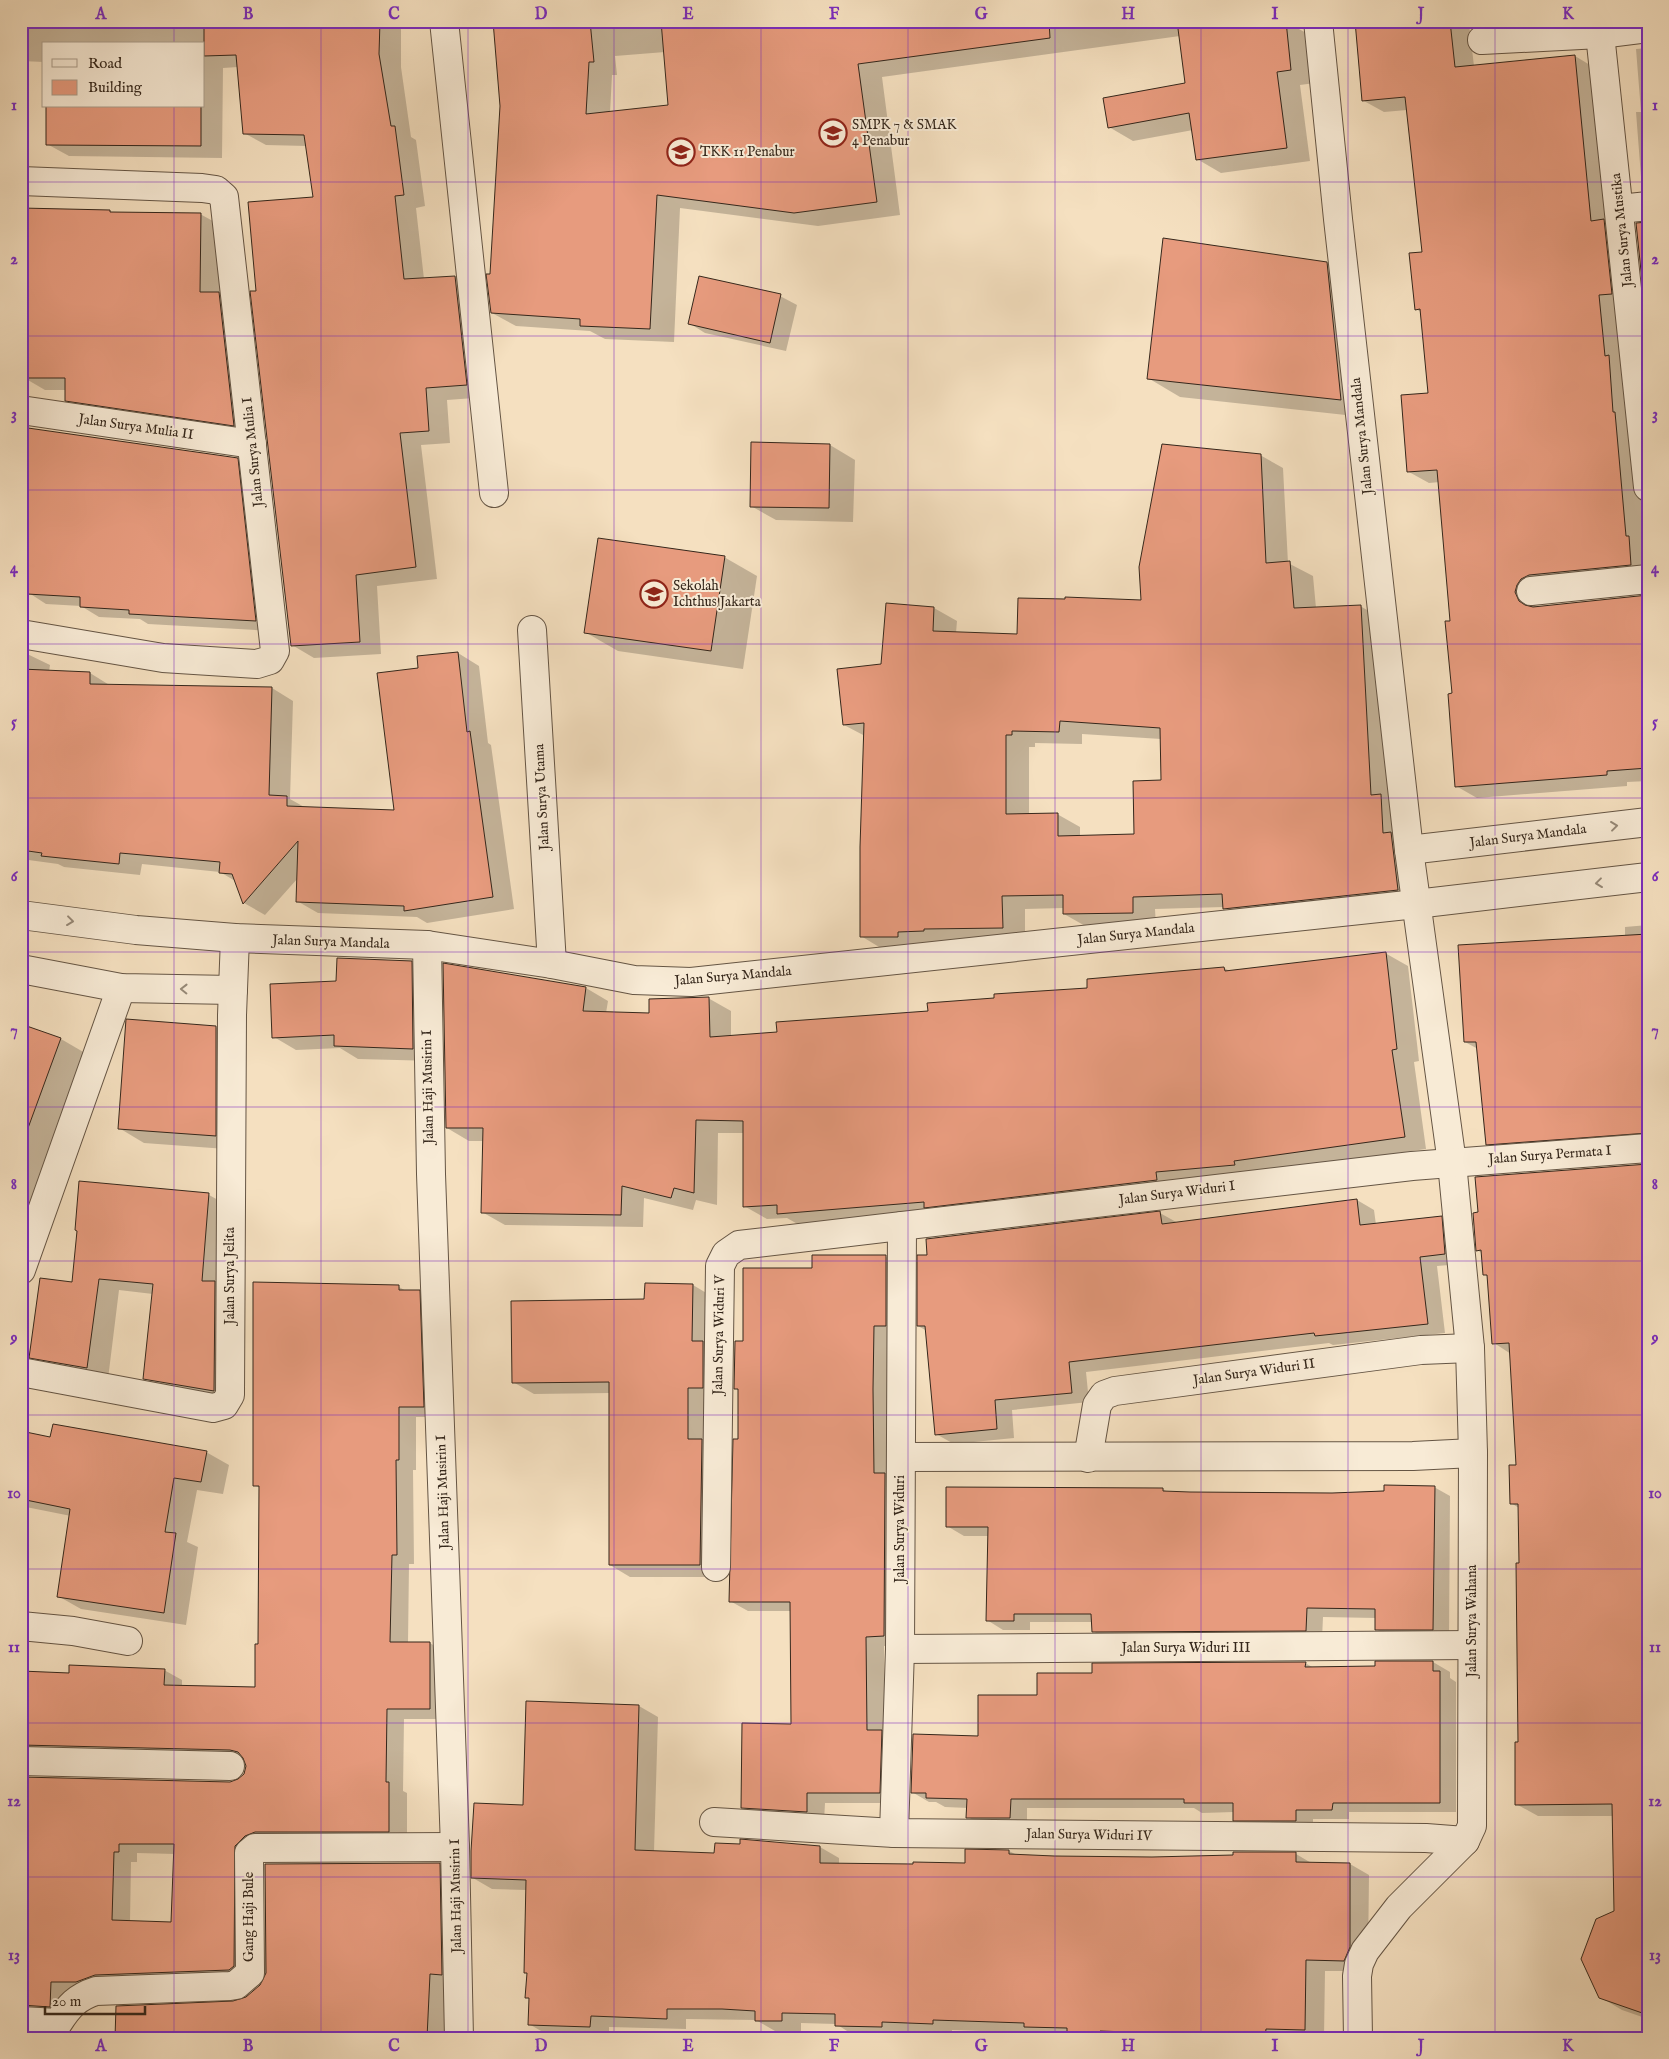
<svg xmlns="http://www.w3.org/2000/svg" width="1669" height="2059" viewBox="0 0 1669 2059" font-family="'IM FELL English',serif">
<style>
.shadow{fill:#0003;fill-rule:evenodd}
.building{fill:#e79b7e;stroke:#35271b;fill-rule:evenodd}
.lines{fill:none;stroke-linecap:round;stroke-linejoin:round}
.street-casing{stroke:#655544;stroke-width:30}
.street{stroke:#f8ebd6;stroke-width:28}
.oneway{stroke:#968978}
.grid{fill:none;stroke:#7b2cbf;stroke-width:1;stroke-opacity:0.55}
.labels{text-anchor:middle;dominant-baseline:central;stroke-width:4;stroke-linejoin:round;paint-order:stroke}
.poi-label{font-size:14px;fill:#35271b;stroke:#f8ebd6;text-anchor:start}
.street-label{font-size:14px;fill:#35271b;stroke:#f8ebd6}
.neatline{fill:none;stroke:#7b2cbf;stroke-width:2}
.grid-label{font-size:16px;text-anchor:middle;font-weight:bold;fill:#7b2cbf}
</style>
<rect width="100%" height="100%" fill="#f5e0c0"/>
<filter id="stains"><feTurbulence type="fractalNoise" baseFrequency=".004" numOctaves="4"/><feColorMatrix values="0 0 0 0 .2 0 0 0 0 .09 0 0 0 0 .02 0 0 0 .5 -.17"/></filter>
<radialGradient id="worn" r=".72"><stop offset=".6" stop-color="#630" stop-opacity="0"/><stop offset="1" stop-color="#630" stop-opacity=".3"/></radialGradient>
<g class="shadow">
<polygon points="21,21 401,21 401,67 411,137 416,140 425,206 416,208 424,279 455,277 477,289 488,397 447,400 450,443 421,445 437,579 377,586 381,654 314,658 292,645 257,292 314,198 307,146 266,145 244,133 238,67 223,68 222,158 69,156 47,144 47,106 204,106 204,44 44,44 44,62 21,61"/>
<path d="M494 21H1268V23L1286 22 1310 35 1315 83 1300 85 1310 161 1221 173 1197 159 1193 130 1133 141 1109 127 1187 84 1180 36 882 77 900 215 818 226 680 208 674 342 605 339 590 331 516 326 492 313 491 275 501 106ZM665 52 669 106 610 113 612 75H617L615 56Z"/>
<polygon points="1380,21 1491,21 1469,24 1474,66 1575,56 1595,68 1645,536 1648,535 1648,578 1537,596 1535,605 1536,607 1648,596 1648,781 1627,782 1627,786 1477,798 1456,786 1452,622 1440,482 1429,483 1409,472 1430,394 1421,312 1416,309 1423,253 1407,110 1384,112 1364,101"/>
<polygon points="1648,48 1648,193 1642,190 1636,112 1641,112 1636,49"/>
<polygon points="21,209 110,211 114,214 200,214 222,226 255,437 88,412 66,400 66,390 45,390 21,376"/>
<polygon points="1648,222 1648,325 1637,224"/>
<polygon points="1327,263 1359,282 1373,418 1180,397 1148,378"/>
<polygon points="780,296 797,305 786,351 705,333 689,323"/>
<polygon points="21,428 237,459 255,469 274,631 148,624 140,619 99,617 81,606 46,604 29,593 21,593"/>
<polygon points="830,445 855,460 853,522 776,520 751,506"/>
<path d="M1260 455 1283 468 1288 563 1313 576 1316 608 1360 606 1383 619 1421 903 1247 921 1224 907 1155 909 1156 926 1087 927 1064 914V908L1025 909V940L884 950 861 936 865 736 844 725 882 665 887 604 934 608 957 621 956 633 1019 635 1142 602ZM1082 734 1161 739 1162 781 1136 836 1080 837V827L1057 814 1029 815V747H1035V743L1082 744Z"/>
<polygon points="724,557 757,576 743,669 618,651 585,632"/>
<polygon points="21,651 50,665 49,672 90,673 111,686 272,688 293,701 290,799 306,808 395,812 419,669 458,653 479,666 488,743 491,745 514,909 427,923 417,917 318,913 297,901 298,878 265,915 244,903 237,882 220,872 142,864 140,875 64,867 58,864 21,859"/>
<polygon points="1648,925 1648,1146 1509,1156 1487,1144 1478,1049 1465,1042 1625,936 1625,927"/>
<polygon points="1385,953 1408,966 1419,1061 1414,1062 1426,1149 1256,1173 801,1226 787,1218 767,1219 744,1206 744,1133 718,1133 717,1205 696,1200 693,1210 644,1198 643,1227 505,1225 482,1212 484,1141 469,1141 447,1128 586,988 608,1001 606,1013 650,1014 708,998 731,1011 731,1036 778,1033 1224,968 1230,971"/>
<polygon points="411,962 434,976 435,1061 358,1059 340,1048 296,1050 274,1037 338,983"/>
<polygon points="21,1025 61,1039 85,1053 21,1238"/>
<polygon points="216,1027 241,1042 240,1150 144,1143 119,1128"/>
<polygon points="1648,1165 1648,2019 1622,2010 1600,1997 1615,1912 1614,1816 1538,1816 1516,1804 1519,1744 1520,1564 1519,1508 1511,1503 1517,1466 1511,1354 1494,1343 1489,1277 1484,1274 1482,1253 1477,1250"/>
<polygon points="209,1195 229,1206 235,1402 165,1390 144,1378 153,1294 119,1290 108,1379 51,1369 31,1357 73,1283"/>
<polygon points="1357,1200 1374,1210 1376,1225 1441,1218 1459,1228 1462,1264 1437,1266 1445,1333 1333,1345 1329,1343 1086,1372 1089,1402 1012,1410 1014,1438 954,1444 936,1434 927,1331 918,1326 1160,1213 1178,1223"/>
<polygon points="886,1257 904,1267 902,1646 884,1646 885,1734 897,1803 825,1803 824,1822 760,1818 742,1807 793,1725 791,1611 748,1611 730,1601 739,1440 740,1391 735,1388 744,1343 814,1269"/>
<path d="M254 1284 399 1287 408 1292 419 1291 437 1302 441 1417H416V1470H413L414 1564H409L408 1643H430L447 1654V1719H404L403 1791 407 1793V1841L264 1845 252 1976 114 1985 67 2016 23 2030 24 2037 34 2038H21V1673L70 1674 164 1670 182 1680V1686L256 1688 259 1646 260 1488 254 1485ZM40 1755 245 1760 247 1767 244 1775 239 1781 230 1783 25 1778 23 1771ZM137 1853 175 1854 172 1923 130 1922 131 1862H137Z"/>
<polygon points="693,1285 713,1297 721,1577 630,1577 610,1565 610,1393 534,1394 513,1382 646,1301"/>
<polygon points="21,1432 51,1438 206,1452 229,1465 223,1494 197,1490 187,1542 198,1547 186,1625 81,1609 58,1596 71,1516 21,1506"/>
<polygon points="1434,1487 1450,1496 1449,1638 1393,1639 1376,1629 1376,1618 1323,1617 1322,1639 1109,1641 1093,1631 1093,1622 1030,1622 1030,1630 1003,1630 987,1620 989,1536 964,1536 947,1526 1163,1489 1169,1493 1332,1494"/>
<polygon points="1433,1662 1450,1672 1450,1678 1456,1682 1456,1812 1349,1812 1349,1819 1313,1819 1313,1830 1251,1830 1234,1820 1234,1812 1202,1813 1194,1808 1027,1808 1027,1828 985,1827 968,1817 968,1808 945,1807 936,1802 929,1802 912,1792 980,1738 1038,1696 1093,1674 1305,1663 1314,1668 1376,1667"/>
<polygon points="639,1706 658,1717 654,1852 716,1854 820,1847 839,1858 839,1864 966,1864 1009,1851 1017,1855 1152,1858 1234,1856 1234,1853 1296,1854 1313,1864 1350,1864 1369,1875 1368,1958 1363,1971 1325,1971 1324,2038 1063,2038 1044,2037 1036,2033 952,2030 952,2034 901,2033 901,2037 855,2036 836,2024 801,2023 801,2032 775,2031 756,2020 686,2019 686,2029 609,2027 609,2037 548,2035 529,2024 530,1999 527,1997 528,1974 525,1972 527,1890 492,1889 473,1878 524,1806"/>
<polygon points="439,1864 458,1874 445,2038 117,2038 239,2002 247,1998 265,1980 266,1865"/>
</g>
<g class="building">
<polygon points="204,21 380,21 379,54 391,126 395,126 404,195 395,196 404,279 455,276 467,385 426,388 429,431 400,433 416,567 356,575 360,642 291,646 250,291 256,291 248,202 313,197 304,135 243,134 236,55 204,56"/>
<polygon points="493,21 590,21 594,62 589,62 586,114 668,105 661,21 1049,21 1050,38 858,64 877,202 794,213 657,195 650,329 580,326 580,319 491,313 486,274 490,274 500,106"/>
<polygon points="1177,21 1286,21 1291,70 1277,72 1287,148 1196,160 1189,113 1108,128 1103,98 1185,83"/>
<polygon points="1355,21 1450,21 1455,67 1575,55 1591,221 1604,219 1612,294 1599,295 1605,356 1609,355 1613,412 1615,412 1626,536 1629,536 1631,565 1529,575 1521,579 1517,585 1515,592 1519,601 1525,605 1533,607 1648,595 1648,768 1607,771 1607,775 1455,787 1448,694 1452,693 1445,621 1450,621 1437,470 1407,472 1401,395 1428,393 1420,309 1415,310 1409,253 1422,252 1405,97 1362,101"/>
<polygon points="46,106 201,106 201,146 46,145"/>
<polygon points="21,208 110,210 110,212 201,213 200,292 219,292 234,426 65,401 65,378 23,378"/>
<polygon points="1648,222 1648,290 1643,290 1636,223"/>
<polygon points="1163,238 1327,262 1341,400 1147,379"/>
<polygon points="699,276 781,294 770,343 688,324"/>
<polygon points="21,427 238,458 256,621 129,614 129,610 80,607 80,597 27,594 27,585 21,584"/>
<polygon points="751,442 830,444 829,508 750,507"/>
<path d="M1162 444 1261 454 1266 563 1290 561 1294 608 1361 605 1371 795 1381 794 1383 833 1391 832 1398 890 1223 909 1222 894 1133 897V913L1063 914V895L1002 896 1003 928 924 929V931L898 932V937H860V847L864 723 843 725 837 669 881 664 886 603 934 607 933 631 1017 634 1018 598 1065 599V597L1141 600 1139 567ZM1060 721 1160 728 1161 780 1133 781 1134 834 1058 836V813L1006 814V735H1012V731L1059 732Z"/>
<polygon points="598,538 725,556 711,651 584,633"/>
<polygon points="458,652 467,732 470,731 493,897 404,911 404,906 296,902 298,841 243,904 232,874 219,873 220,862 120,853 119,864 41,856 42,853 21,850 21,669 90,672 90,684 272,687 269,795 287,796 287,806 394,810 377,673 418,668 417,656"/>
<polygon points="1648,934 1648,1133 1486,1145 1476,1042 1464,1042 1458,945"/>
<polygon points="1386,952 1397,1049 1392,1050 1405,1137 1234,1161 1235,1165 1156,1172 1157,1180 924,1208 924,1202 777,1214 777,1205 743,1207 743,1121 696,1120 694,1193 674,1188 671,1198 622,1186 621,1215 481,1213 483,1128 446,1128 443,963 586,987 583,1011 649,1013 649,999 709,997 710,1037 777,1032 776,1022 928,1011 927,1003 994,998 994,994 1087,988 1087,979 1224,967 1225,971"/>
<polygon points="337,958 412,961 413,1049 334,1046 334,1035 272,1038 270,984 336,981"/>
<polygon points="126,1019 216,1026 216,1136 118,1129"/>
<polygon points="21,1024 61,1038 24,1139 21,1139"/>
<polygon points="1648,1164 1648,2015 1599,1998 1581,1959 1596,1919 1614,1911 1612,1804 1515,1805 1515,1742 1518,1742 1516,1563 1519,1563 1518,1504 1510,1504 1509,1465 1516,1465 1509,1343 1492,1344 1487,1275 1483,1275 1481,1250 1476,1251 1473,1213 1478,1212 1475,1177"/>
<polygon points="79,1181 209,1193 202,1281 215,1281 214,1391 143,1379 153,1284 99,1279 87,1368 29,1358 40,1278 72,1282 77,1231 75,1230"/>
<polygon points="1357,1199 1360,1225 1442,1216 1445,1254 1420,1257 1428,1324 1315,1336 1314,1333 1069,1362 1072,1393 995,1400 997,1429 935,1435 925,1326 917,1326 917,1255 927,1255 926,1239 1160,1211 1162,1224"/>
<polygon points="812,1255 886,1255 886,1326 874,1326 873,1389 874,1473 885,1473 884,1636 866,1637 867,1730 882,1730 880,1793 807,1793 807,1812 741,1808 742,1723 791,1724 790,1602 729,1602 733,1439 738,1439 738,1389 734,1389 735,1341 743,1341 743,1268 812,1268"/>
<path d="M253 1282 399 1285V1290H420L424 1407H399V1460H396L397 1555H392L390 1642H430V1709H387L386 1782H389V1832H255L245 1836 235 1846 234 1966 229 1970 95 1975 76 1982H51L50 2007 21 2005V1777L230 1782 238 1779 244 1774 246 1766 243 1758 238 1752 230 1750 21 1745V1671L69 1673V1665L165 1669 164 1685 255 1687V1644H258L259 1486H253ZM119 1844H174L171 1922 112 1920 114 1852H119Z"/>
<polygon points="645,1283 693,1284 692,1341 703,1341 703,1388 688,1388 688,1439 702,1439 700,1565 609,1565 609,1382 512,1383 511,1301 644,1299"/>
<polygon points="53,1424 207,1451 201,1482 174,1478 165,1532 176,1533 164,1613 57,1597 70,1509 21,1499 21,1431 50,1437"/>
<polygon points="1384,1485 1435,1486 1433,1630 1375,1630 1375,1609 1307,1608 1306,1631 1092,1632 1091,1614 1014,1614 1014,1621 986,1621 988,1527 946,1527 946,1487 1163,1488 1163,1491 1190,1492 1332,1493 1384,1491"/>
<polygon points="1375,1661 1433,1661 1433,1671 1440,1671 1440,1803 1333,1803 1332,1810 1296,1810 1296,1821 1233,1821 1233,1803 1184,1803 1184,1799 1011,1799 1010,1818 966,1818 967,1799 926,1798 926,1793 911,1793 913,1734 978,1736 978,1695 1037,1695 1037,1673 1092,1673 1092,1663 1306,1662 1305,1667 1375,1666"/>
<polygon points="526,1701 639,1705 635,1850 714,1853 715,1843 740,1844 740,1839 820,1846 820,1863 913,1864 913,1862 965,1863 965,1849 1009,1850 1009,1854 1054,1856 1152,1857 1233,1855 1233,1852 1296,1852 1296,1862 1350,1863 1350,1947 1344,1961 1306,1960 1305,2030 1266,2029 1265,2038 1183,2038 1183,2034 1100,2031 1100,2035 1067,2034 1067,2028 1024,2027 1024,2023 933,2020 933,2024 882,2022 882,2027 835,2026 835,2014 782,2013 782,2021 755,2021 755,2011 722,2009 667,2009 667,2019 591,2016 590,2027 528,2025 529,1998 525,1998 527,1973 524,1973 526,1880 471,1878 471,1851 474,1803 523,1805"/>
<polygon points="440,1863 442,1975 430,1974 427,2038 115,2038 116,2006 233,2001 246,1997 260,1985 266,1973 265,1864"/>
</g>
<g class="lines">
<g class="street-casing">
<g id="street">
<polyline points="444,21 494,493"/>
<polyline points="1318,21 1338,219 1409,850 1452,1163 1470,1348 1473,1453 1472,1826 1465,1841 1399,1907 1365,1951 1359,1964 1357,1976 1358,2038"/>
<polyline points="1600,34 1648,487"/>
<polyline points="1482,40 1600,34 1648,28"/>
<polyline points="21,181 202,188 216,190 224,197 275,651 270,660 257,664 163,658 21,634"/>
<polyline points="1620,209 1648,206"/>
<polyline points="21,410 252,444"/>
<polyline points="1531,591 1648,579"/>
<polyline points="532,630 552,964"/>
<polyline points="1409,850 1648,822"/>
<polyline points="21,915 136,930 235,938 427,945 552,964 634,980 691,982 1416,904 1648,877"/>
<polyline points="427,945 431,1174 455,1847 459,2038"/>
<polyline points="21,969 121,988 233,990"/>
<polyline points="21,1270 121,988"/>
<polyline points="21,1372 213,1408 224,1405 230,1395 232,1015 235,938"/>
<polyline points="901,1457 1413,1456 1473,1453"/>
<polyline points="1088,1458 1097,1405 1104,1395 1115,1391 1421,1350 1470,1348"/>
<polyline points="716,1567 720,1266 726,1254 739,1245 1412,1166 1648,1148"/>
<polyline points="21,1626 73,1631 128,1641"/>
<polyline points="900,1649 1472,1645"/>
<polyline points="21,1761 230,1766"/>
<polyline points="714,1822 894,1833 1426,1838 1465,1841"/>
<polyline points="894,1833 900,1649 902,1226"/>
<path d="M21 2021 58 2023C69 2006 77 1997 96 1991L230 1986 236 1985 250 1973 249 1853 255 1848 455 1847"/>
</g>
</g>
<use href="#street" class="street"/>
</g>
<defs><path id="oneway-chevron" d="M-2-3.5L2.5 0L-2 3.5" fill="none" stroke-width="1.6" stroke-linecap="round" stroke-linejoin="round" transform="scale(1.25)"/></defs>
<g class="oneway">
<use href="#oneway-chevron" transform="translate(1614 826) rotate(-7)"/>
<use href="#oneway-chevron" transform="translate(1599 883) rotate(173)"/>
<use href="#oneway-chevron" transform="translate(70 921) rotate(7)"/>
<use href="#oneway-chevron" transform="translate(184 989) rotate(-179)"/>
</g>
<path class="grid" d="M174 21V44M321 21V2038M468 21V2038M614 21V2038M761 21V2038M908 21V2038M1055 21V2038M1201 21V2038M1348 21V2038M1495 21V2038M174 106V2038M21 182H1648M21 336H1648M21 490H1648M21 644H1648M21 798H1648M21 952H1648M21 1107H1648M21 1261H1648M21 1415H1648M21 1569H1648M21 1723H1648M21 1877H1648"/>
<defs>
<g id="school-ring" transform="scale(1.4375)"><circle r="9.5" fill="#f8ebd6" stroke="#8f2418" stroke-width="1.5"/><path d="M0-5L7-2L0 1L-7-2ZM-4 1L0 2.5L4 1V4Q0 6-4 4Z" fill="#8f2418"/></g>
</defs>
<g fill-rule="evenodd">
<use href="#school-ring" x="833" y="133"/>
<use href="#school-ring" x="681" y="152"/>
<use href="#school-ring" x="654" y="594"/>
</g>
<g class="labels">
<g class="poi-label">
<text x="852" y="125">SMPK 7 &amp; SMAK<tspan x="852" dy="16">4 Penabur</tspan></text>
<text x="700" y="152">TKK 11 Penabur</text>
<text x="673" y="586">Sekolah<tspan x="673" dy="16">Ichthus Jakarta</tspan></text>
</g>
<g class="street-label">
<text transform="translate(1622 230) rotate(-96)">Jalan Surya Mustika</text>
<text transform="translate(136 427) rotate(8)">Jalan Surya Mulia II</text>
<text transform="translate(1362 436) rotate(-96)">Jalan Surya Mandala</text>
<text transform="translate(253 452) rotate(-96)">Jalan Surya Mulia I</text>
<text transform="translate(542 797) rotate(-93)">Jalan Surya Utama</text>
<text transform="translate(1528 836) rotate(-7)">Jalan Surya Mandala</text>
<text transform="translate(1136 934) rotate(-6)">Jalan Surya Mandala</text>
<text transform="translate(331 942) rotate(2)">Jalan Surya Mandala</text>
<text transform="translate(733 976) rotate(-5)">Jalan Surya Mandala</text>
<text transform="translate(428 1087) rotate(-91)">Jalan Haji Musirin I</text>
<text transform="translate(1550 1155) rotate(-4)">Jalan Surya Permata I</text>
<text transform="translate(1177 1193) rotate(-7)">Jalan Surya Widuri I</text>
<text transform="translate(230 1276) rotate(-90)">Jalan Surya Jelita</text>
<text transform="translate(719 1335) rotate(-89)">Jalan Surya Widuri V</text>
<text transform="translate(1254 1372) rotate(-8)">Jalan Surya Widuri II</text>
<text transform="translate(443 1492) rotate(-92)">Jalan Haji Musirin I</text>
<text transform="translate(900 1529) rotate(-90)">Jalan Surya Widuri</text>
<text transform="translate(1472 1621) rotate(-90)">Jalan Surya Wahana</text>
<text x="1186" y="1648">Jalan Surya Widuri III</text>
<text transform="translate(1089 1835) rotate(1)">Jalan Surya Widuri IV</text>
<text transform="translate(456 1896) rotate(-91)">Jalan Haji Musirin I</text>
<text transform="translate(249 1917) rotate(-90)">Gang Haji Bule</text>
</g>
</g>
<rect width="1669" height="2059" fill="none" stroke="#f5e0c0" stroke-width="55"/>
<rect x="42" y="42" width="162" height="65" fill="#f8ebd6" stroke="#aa9d8b"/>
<rect x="52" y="59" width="25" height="8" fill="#f8ebd6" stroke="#aa9d8b"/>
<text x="88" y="68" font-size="15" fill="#35271b">Road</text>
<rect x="52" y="80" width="25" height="15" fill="#e79b7e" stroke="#aa9d8b"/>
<text x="88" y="92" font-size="15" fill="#35271b">Building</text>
<path d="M45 2006v8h100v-8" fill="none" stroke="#35271b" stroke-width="2.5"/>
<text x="52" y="2006" font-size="15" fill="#35271b" stroke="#f8ebd6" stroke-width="4" paint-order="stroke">20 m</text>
<rect x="28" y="28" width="1614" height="2004" class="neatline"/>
<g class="grid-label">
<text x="101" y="19">A</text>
<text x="248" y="19">B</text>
<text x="394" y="19">C</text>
<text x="541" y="19">D</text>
<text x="688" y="19">E</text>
<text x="834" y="19">F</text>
<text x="981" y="19">G</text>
<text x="1128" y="19">H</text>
<text x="1275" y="19">I</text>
<text x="1421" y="19">J</text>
<text x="1568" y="19">K</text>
<text x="14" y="110">1</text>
<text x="1655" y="110">1</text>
<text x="14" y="264">2</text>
<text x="1655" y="264">2</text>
<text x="14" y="419">3</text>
<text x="1655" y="419">3</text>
<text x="14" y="573">4</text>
<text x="1655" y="573">4</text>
<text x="14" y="727">5</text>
<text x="1655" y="727">5</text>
<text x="14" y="881">6</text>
<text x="1655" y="881">6</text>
<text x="14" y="1035">7</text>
<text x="1655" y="1035">7</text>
<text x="14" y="1189">8</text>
<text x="1655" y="1189">8</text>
<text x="14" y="1343">9</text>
<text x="1655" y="1343">9</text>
<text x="14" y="1498">10</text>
<text x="1655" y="1498">10</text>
<text x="14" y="1652">11</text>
<text x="1655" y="1652">11</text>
<text x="14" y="1806">12</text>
<text x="1655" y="1806">12</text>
<text x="14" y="1960">13</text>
<text x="1655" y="1960">13</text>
<text x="101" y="2051">A</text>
<text x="248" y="2051">B</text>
<text x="394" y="2051">C</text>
<text x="541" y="2051">D</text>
<text x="688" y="2051">E</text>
<text x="834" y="2051">F</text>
<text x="981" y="2051">G</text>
<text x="1128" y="2051">H</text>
<text x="1275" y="2051">I</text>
<text x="1421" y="2051">J</text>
<text x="1568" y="2051">K</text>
</g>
<rect width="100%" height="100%" filter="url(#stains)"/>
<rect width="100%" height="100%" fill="url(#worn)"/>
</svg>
